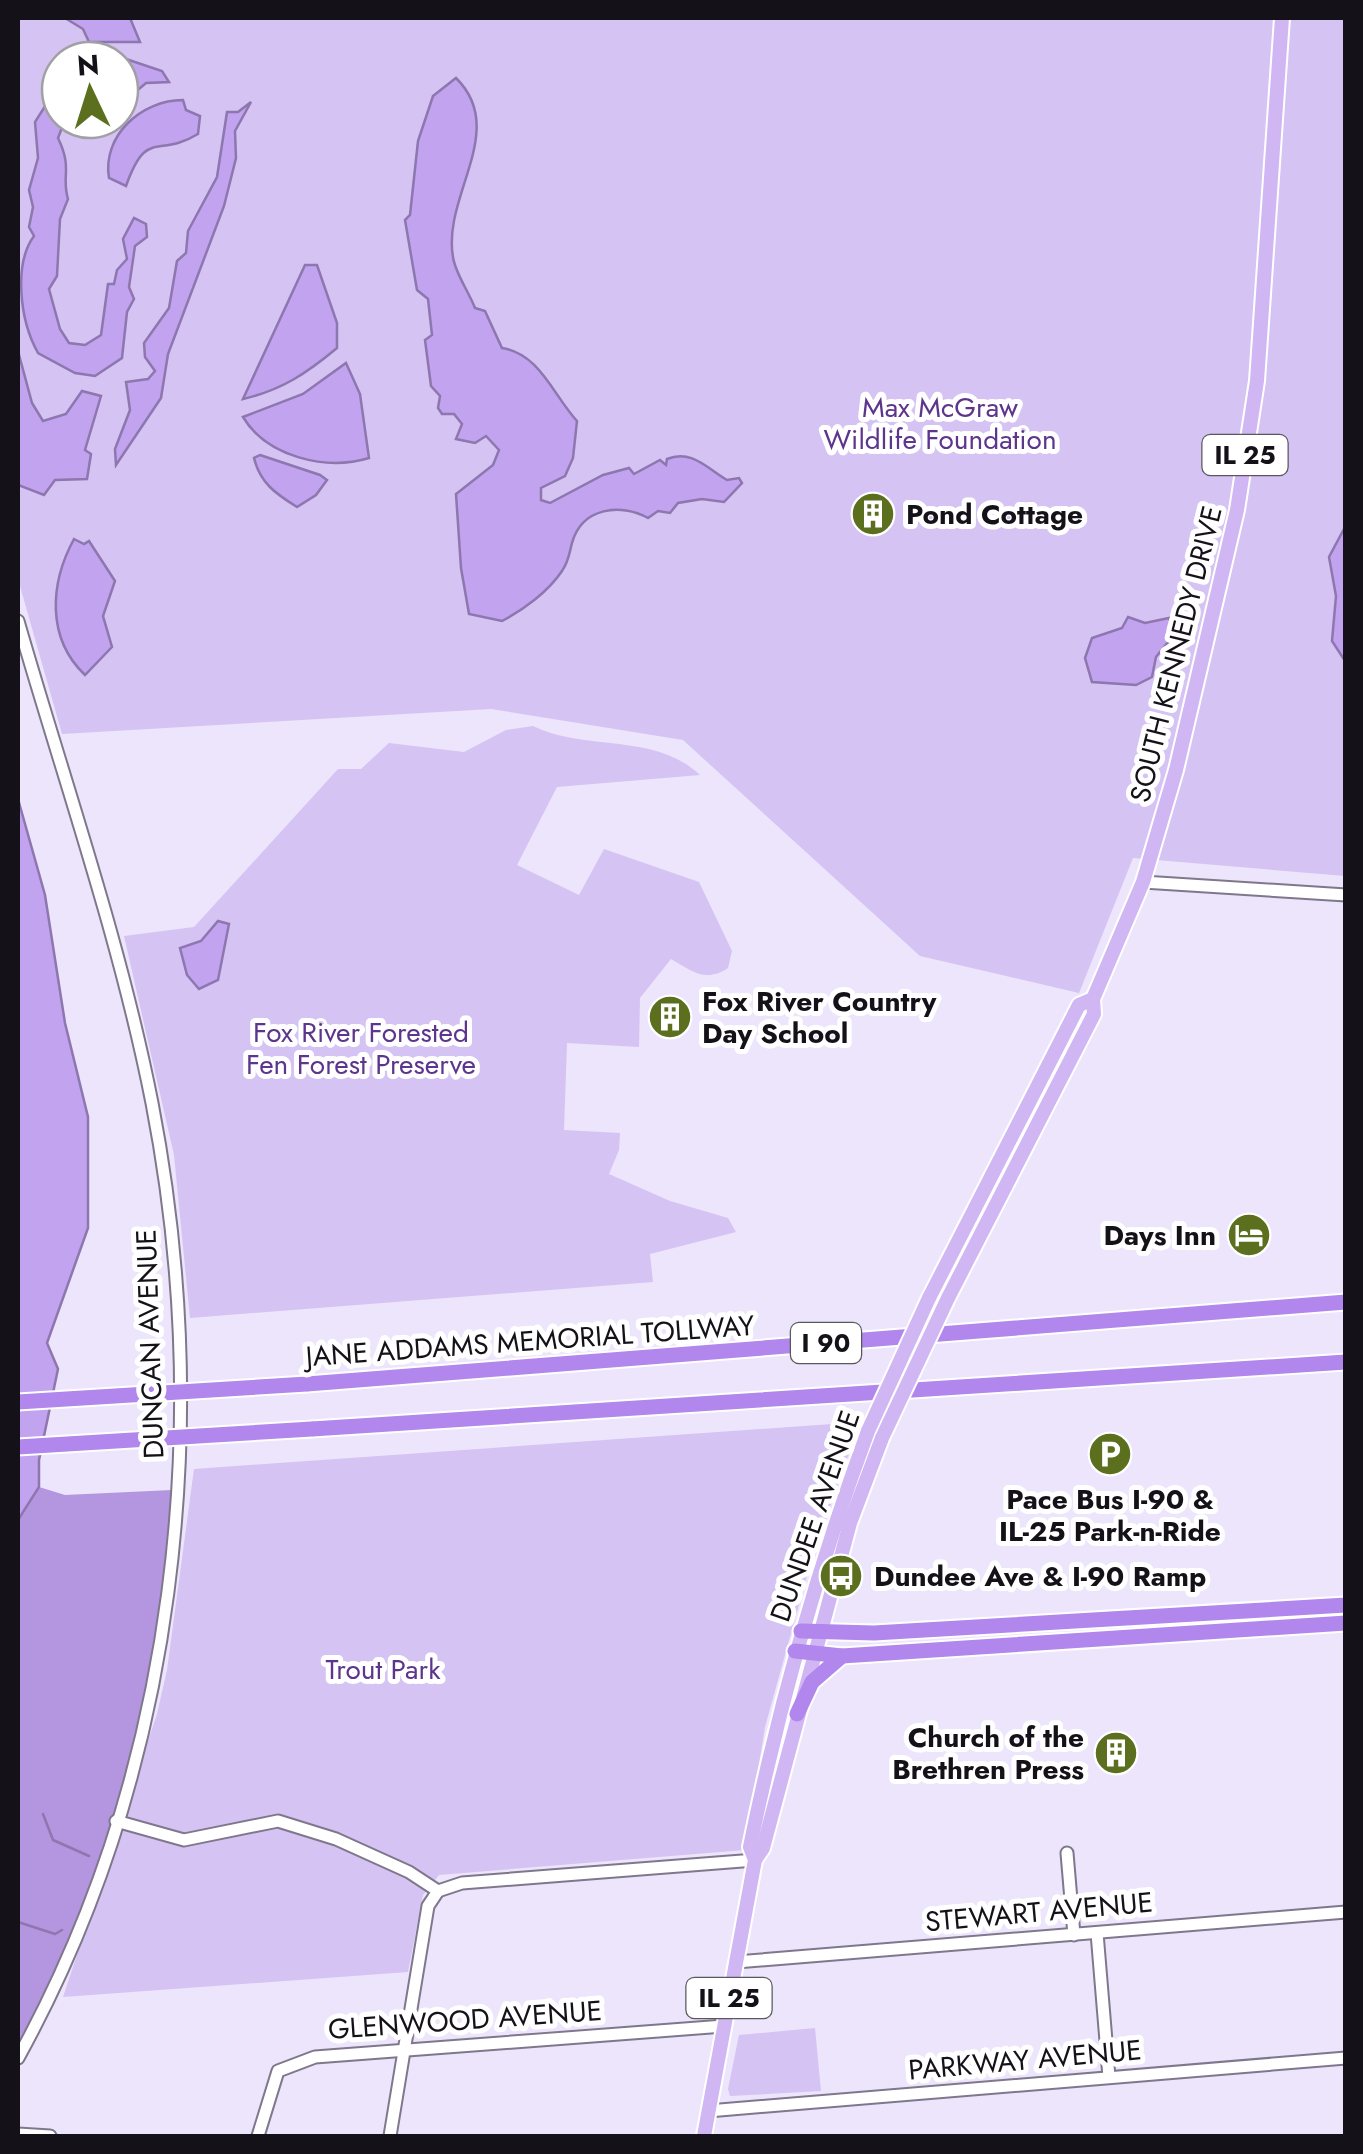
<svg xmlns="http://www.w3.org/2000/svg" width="1363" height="2154" viewBox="0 0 1363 2154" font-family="Jost,sans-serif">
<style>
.green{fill:#d5c3f4;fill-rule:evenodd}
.forest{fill:#b395e0}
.water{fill:#c1a3ef;stroke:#8d77ae;stroke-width:2.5}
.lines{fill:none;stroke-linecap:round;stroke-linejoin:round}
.stream{stroke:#8d77ae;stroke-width:2.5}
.minor-casing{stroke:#7f788c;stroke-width:15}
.major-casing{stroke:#fff;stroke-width:18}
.highway-casing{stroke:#fff;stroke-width:19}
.minor{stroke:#fff;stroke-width:11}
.major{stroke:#d0b7f4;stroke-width:14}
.highway{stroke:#b187ed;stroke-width:15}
.major-bridge-casing{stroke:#fff;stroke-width:18;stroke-linecap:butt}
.highway-bridge-casing{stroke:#fff;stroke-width:19;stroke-linecap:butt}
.major-bridge{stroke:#d0b7f4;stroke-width:14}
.highway-bridge{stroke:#b187ed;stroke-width:15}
.labels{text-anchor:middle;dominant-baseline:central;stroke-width:10;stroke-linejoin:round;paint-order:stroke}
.shield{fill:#fff;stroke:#5a585d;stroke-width:2.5}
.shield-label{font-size:25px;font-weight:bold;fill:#141118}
.park-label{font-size:28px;fill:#5d358c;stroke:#fff}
.poi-label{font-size:28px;font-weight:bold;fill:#141118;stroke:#fff;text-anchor:start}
.street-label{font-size:28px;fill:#141118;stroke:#fff}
</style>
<rect width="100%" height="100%" fill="#ece5fb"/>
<g class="green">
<path d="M18 18H1345V876L1133 858 1079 993 920 956 683 740 491 709 62 734 18 579ZM60 60H120V120H60Z"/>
<path d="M533 726C586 752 655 732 700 775L557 787 517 865 579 895 604 849 699 882 732 951 728 968C705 983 692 971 671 959L640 998 639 1047 567 1043 564 1130 620 1133 619 1150 609 1174 670 1201 728 1218 736 1232 650 1254 653 1282 190 1318 174 1155 124 936 194 927 338 769H361L389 743 464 752 506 730Z"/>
<polygon points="860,1422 811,1561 765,1727 745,1850 439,1875 423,1895 408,1972 63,1997 157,1714 167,1670 194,1469"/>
<polygon points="815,2028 821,2091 730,2096 728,2089 739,2035"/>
</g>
<path class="forest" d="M39 1487 65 1495 172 1490C165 1665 105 1896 18 2048V1520Z"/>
<g class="water">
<polygon points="65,18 130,18 140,42 89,42 83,29"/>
<polygon points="117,56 162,71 169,82 146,83 132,95 120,94 120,60 101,60"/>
<path d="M456 78C509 130 442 196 453 257 455 273 469 292 475 308L485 311 502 348C540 354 553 395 577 421L573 458 565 476 541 488V500L550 503 603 475 629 468 634 474 660 460 666 465 667 459C691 449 707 468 727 480L739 478 742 483 724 502 702 499 678 503 670 513 658 511 648 518C621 503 582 507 572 543 569 554 569 561 562 571 548 592 523 610 502 621L469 614 461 568 456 494 493 465 499 450 486 436 475 443 456 439 462 424 454 414H442L438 408 440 396 431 386 425 340 432 335 428 299 417 290 405 220 410 215 418 141 433 96Z"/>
<path d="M60 86V120H65L58 138C73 169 61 176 68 199L60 219 57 276 49 289 60 329 69 343 85 345 101 335 108 284H114L117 270 127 259 123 239 134 218 146 224 147 237 135 246 129 287 134 299 127 312 122 358 95 376 75 373 38 353C19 319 14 263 34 236L29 227 33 207 29 190 38 158 35 122 49 100 47 90Z"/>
<path d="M183 100 186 110 200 116 198 134C157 159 147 127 126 186L109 178C102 136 141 100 183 100Z"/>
<polygon points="251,102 235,131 236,158 224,206 168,354 161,398 116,465 115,449 130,410 126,382 148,379 155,371 145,357 144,343 169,308 177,261 186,253 188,231 217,177 227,112 238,112"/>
<path d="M305 265H317L337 323V348C307 373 282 390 243 399Z"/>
<polygon points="18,351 32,403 43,421 66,414 82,391 101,396 85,450 91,454 87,479 55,480 44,495 18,485"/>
<path d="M346 363 360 394 369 458C326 471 267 457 243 417L303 394Z"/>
<path d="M260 455 320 475 327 480 316 495 297 507C276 494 260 483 254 458Z"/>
<polygon points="1345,527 1345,661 1332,641 1336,596 1329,557"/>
<path d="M74 539 84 544 89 541 115 581 103 616 112 647 85 675C46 638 50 583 74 539Z"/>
<polygon points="1128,617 1145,623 1169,618 1173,636 1156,657 1152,677 1136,685 1092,682 1085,658 1092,638 1122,628"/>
<polygon points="18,799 45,895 65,1023 88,1117 88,1228 47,1343 58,1369 39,1460 39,1487 18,1520"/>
<polygon points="218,921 229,924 218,980 199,989 187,975 180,948 201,941"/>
</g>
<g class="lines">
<g class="stream">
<polyline points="43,1814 53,1840 89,1856"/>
<polyline points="18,1922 55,1934 62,1930"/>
</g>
<g class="minor-casing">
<g id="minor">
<path d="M18 621C64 781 120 940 152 1103 214 1423 177 1770 18 2058"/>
<polyline points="1143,882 1346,895"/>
<polyline points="116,1821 184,1840 278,1821 336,1839 409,1872 438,1891 462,1883 755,1860"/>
<polyline points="1067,1853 1074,1935"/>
<polyline points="1097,1933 1109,2077"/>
<polyline points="736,1962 1346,1912"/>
<polyline points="708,2111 1346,2058"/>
<polyline points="18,2134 50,2136"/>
<polyline points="258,2136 278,2071 315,2057 724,2026"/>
<polyline points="390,2136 428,1906 438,1891"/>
</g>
</g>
<g class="major-casing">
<g id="major">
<polyline points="929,1298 1079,1005 1093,999"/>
<polyline points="948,1298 1094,1014 1093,999 1143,882 1176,770 1237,510 1257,381 1282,18"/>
<path d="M755 1860 750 1847C779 1704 818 1567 868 1431"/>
<polyline points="704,2136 755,1860 763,1848 850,1523 882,1438"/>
</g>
</g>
<g class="highway-casing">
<g id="highway">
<polyline points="307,1384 1346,1302"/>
<polyline points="312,1429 1346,1362"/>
<polyline points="801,1631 874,1633 1346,1605"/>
<polyline points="795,1651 842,1656 1346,1623"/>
<polyline points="797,1714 812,1682 842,1656"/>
</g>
</g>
<use href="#minor" class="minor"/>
<use href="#major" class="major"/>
<use href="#highway" class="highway"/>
<g class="major-bridge-casing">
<g id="major-bridge">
<polyline points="868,1431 929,1298"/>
<polyline points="882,1438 948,1298"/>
</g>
</g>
<g class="highway-bridge-casing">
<g id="highway-bridge">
<polyline points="18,1402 307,1384"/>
<polyline points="18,1447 312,1429"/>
</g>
</g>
<use href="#major-bridge" class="major-bridge"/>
<use href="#highway-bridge" class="highway-bridge"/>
</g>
<defs>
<g id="building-disc" transform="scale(2.25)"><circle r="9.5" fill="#5b6f1e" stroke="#fff"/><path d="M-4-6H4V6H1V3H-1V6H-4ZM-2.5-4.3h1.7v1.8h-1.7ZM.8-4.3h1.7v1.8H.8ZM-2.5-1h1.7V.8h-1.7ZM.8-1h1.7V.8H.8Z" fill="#fff"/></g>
<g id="hotel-disc" transform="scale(2.25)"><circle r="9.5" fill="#5b6f1e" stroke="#fff"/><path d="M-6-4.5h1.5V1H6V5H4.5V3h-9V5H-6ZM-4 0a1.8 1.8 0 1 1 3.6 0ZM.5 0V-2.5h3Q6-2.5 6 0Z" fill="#fff"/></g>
<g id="parking-disc" transform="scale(2.25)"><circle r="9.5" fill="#5b6f1e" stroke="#fff"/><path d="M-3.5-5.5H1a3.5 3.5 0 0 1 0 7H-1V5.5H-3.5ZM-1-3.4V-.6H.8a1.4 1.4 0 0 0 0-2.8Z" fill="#fff"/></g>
<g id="bus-disc" transform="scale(2.25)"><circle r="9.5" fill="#5b6f1e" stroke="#fff"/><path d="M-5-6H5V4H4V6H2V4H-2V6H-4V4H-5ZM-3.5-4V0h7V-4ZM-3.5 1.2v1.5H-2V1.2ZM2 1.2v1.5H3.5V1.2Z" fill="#fff"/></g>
</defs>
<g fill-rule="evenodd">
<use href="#building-disc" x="873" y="514"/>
<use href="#building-disc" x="670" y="1017"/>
<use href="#hotel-disc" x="1249" y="1235"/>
<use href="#parking-disc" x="1110" y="1454"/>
<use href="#bus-disc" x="841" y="1576"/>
<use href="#building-disc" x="1116" y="1753"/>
</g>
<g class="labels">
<g class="shield">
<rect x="1202.5" y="435" width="85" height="40" rx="8"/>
<rect x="791" y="1323" width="70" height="40" rx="8"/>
<rect x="686.5" y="1978" width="85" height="40" rx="8"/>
</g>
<g class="shield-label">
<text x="1245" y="455">IL 25</text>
<text x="826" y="1343">I 90</text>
<text x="729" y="1998">IL 25</text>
</g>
<g class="park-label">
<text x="940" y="407">Max McGraw<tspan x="940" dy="32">Wildlife Foundation</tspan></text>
<text x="361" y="1032">Fox River Forested<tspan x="361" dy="32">Fen Forest Preserve</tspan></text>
<text x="383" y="1669">Trout Park</text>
</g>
<g class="poi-label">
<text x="906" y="514">Pond Cottage</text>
<text x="702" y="1001">Fox River Country<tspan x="702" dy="32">Day School</tspan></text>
<text x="1216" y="1235" text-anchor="end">Days Inn</text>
<text x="1110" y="1499" text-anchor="middle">Pace Bus I-90 &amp;<tspan x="1110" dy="32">IL-25 Park-n-Ride</tspan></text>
<text x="874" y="1576">Dundee Ave &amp; I-90 Ramp</text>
<text x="1084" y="1737" text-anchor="end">Church of the<tspan x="1084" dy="32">Brethren Press</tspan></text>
</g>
<g class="street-label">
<text transform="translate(1176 654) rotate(-76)">SOUTH KENNEDY DRIVE</text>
<text transform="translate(530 1341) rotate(-4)">JANE ADDAMS MEMORIAL TOLLWAY</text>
<text transform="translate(150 1344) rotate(-92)">DUNCAN AVENUE</text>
<text transform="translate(815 1516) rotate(-71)">DUNDEE AVENUE</text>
<text transform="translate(1039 1912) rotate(-5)">STEWART AVENUE</text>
<text transform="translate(465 2020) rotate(-4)">GLENWOOD AVENUE</text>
<text transform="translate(1025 2060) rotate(-5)">PARKWAY AVENUE</text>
</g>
</g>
<rect width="1363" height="2154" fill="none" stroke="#141118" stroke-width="40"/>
<g transform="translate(90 90) rotate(356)"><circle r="48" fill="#ffffff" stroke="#a1a0a3" stroke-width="2.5"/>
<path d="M0-8L18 38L0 25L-18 38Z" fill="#5b6f1e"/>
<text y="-15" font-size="28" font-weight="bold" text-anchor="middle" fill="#141118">N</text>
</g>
</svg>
